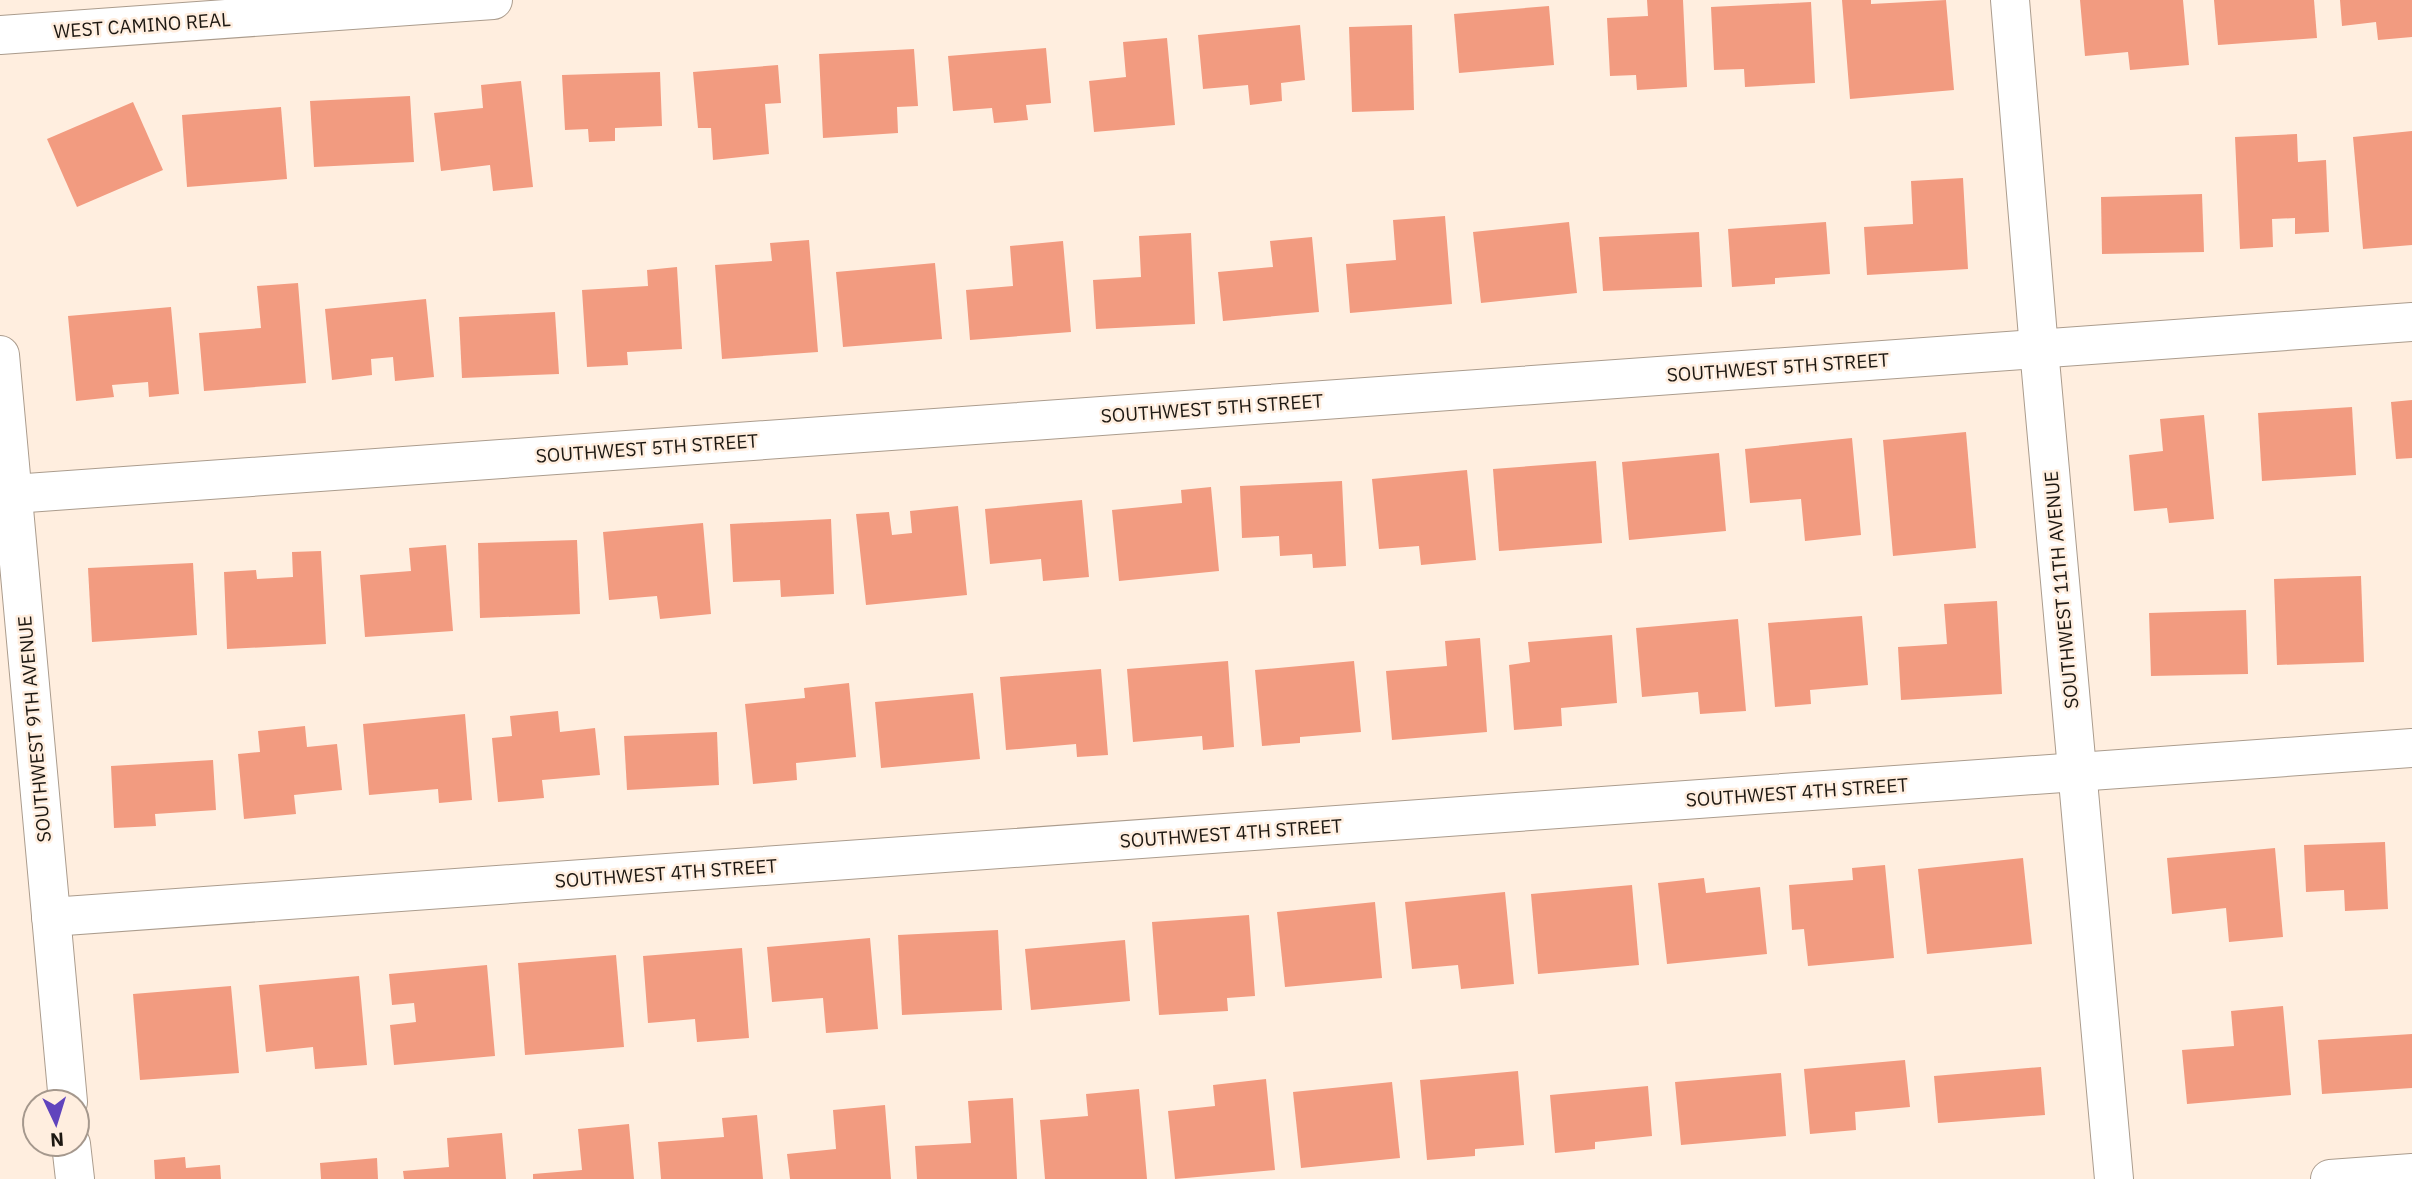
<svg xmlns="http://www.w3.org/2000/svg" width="2412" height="1179" viewBox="0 0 2412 1179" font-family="'IBM Plex Sans',sans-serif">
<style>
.building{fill:#f29b80}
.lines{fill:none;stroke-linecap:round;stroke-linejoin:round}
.minor-casing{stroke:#ab9c8d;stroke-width:40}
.tertiary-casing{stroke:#ab9c8d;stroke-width:40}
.minor{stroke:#fff;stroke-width:38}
.tertiary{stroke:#fff;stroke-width:38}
.labels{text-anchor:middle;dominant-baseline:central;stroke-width:5;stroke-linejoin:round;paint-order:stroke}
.street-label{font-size:19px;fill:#1d1812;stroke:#ffeedf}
</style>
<rect width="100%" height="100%" fill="#ffeedf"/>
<g class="building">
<polygon points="1647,0 1683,0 1687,87 1637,90 1636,75 1610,76 1607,18 1648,16"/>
<polygon points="1842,0 1871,0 1871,4 1946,0 1954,90 1850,99"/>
<polygon points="2080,0 2183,0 2189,65 2130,70 2128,52 2085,56"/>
<polygon points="2214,0 2314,0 2317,38 2218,45"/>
<polygon points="2340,0 2412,0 2412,37 2378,40 2376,22 2342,26"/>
<polygon points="1811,2 1815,83 1745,87 1744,69 1714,70 1711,7"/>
<polygon points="1549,6 1554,65 1459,73 1454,14"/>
<polygon points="1300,25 1305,80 1281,83 1282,101 1250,105 1248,85 1203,89 1198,35"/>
<polygon points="1412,25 1414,110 1352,112 1349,27"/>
<polygon points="1167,38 1175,125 1094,132 1089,81 1126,77 1123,42"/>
<polygon points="1046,48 1051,103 1026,105 1028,120 994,123 992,108 953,111 948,56"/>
<polygon points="914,49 918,106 897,107 898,133 823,138 819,54"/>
<polygon points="778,65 781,103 765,104 769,154 713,160 711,128 698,128 693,72"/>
<polygon points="660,72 662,126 615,128 615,141 589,142 588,129 565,130 562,75"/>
<polygon points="521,81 533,187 493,191 490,165 441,171 434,113 483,108 481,85"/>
<polygon points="410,96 414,162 314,167 310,101"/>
<polygon points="133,102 163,170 77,207 47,139"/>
<polygon points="281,107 287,179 187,187 182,115"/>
<polygon points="2412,131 2412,245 2363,249 2353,137"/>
<polygon points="2297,134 2298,162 2326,160 2329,232 2295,234 2295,218 2272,219 2273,247 2240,249 2235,137"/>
<polygon points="1963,178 1968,269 1867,275 1864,227 1913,224 1911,181"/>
<polygon points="2202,194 2204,252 2102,254 2101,197"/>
<polygon points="1445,216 1452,304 1350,313 1346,264 1396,260 1393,220"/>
<polygon points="1569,222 1577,293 1481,303 1473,232"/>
<polygon points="1826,222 1830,274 1775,278 1775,284 1732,287 1728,229"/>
<polygon points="1699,232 1702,287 1603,291 1599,237"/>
<polygon points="1191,233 1195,324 1096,329 1093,280 1141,277 1139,236"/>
<polygon points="1312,237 1319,312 1223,321 1218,272 1273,267 1270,241"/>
<polygon points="809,240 818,352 722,359 715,265 772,261 770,243"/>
<polygon points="1063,241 1071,332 970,340 966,290 1013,286 1010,246"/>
<polygon points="935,263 942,339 843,347 836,272"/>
<polygon points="677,267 682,349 627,352 628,365 587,367 582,290 648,286 647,270"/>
<polygon points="298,283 306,383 204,391 199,333 261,328 257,286"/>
<polygon points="426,299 434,377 395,381 393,357 371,359 372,375 332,380 325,309"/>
<polygon points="171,307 179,394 149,397 148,382 112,385 114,397 76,401 68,316"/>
<polygon points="555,312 559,374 462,378 459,317"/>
<polygon points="2412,400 2412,458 2396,459 2391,402"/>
<polygon points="2352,407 2356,475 2262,481 2258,413"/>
<polygon points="2204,415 2214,519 2169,523 2167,508 2134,511 2129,455 2163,451 2160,419"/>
<polygon points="1966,432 1976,548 1893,556 1883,440"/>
<polygon points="1852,438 1861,535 1805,541 1801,499 1750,503 1745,449"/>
<polygon points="1719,453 1726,531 1629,540 1622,462"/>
<polygon points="1596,461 1602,543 1499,551 1493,469"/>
<polygon points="1467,470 1476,560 1421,565 1419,546 1379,549 1372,479"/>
<polygon points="1342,481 1346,566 1313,568 1312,554 1280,556 1279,536 1242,538 1240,486"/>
<polygon points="1211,487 1219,571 1119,581 1112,510 1182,503 1181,490"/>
<polygon points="1082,500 1089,577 1043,581 1041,559 990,564 985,509"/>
<polygon points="958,506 967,595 866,605 856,514 889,512 892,535 912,533 910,511"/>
<polygon points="831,519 834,594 781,597 780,580 733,582 730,524"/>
<polygon points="703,523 711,614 660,619 657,596 609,600 603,532"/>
<polygon points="577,540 580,614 480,618 478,543"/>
<polygon points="446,545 453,631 365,637 360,575 411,571 409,548"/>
<polygon points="321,551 326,644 227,649 224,572 256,570 257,579 293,577 292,552"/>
<polygon points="193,563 197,635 92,642 88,568"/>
<polygon points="2361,576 2364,662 2277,665 2274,579"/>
<polygon points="1997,601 2002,694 1901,700 1898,647 1947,644 1944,604"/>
<polygon points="2246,610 2248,674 2151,676 2149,613"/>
<polygon points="1862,616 1868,685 1810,690 1811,704 1775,707 1768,623"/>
<polygon points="1738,619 1746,711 1700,714 1698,692 1642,697 1636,628"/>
<polygon points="1612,635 1617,703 1561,708 1562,726 1514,730 1509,665 1530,662 1528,642"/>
<polygon points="1480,638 1487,732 1392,740 1386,671 1447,666 1445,641"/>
<polygon points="1228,661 1234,747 1203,750 1202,736 1133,742 1127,669"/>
<polygon points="1354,661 1361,732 1300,737 1300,743 1262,746 1255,670"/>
<polygon points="1101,669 1108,755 1077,757 1076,744 1006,750 1000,677"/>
<polygon points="849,683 856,757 796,763 797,780 753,784 745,704 805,698 804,688"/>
<polygon points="973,693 980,759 881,768 875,702"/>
<polygon points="558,711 560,732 595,728 600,775 542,780 544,798 498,802 492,738 512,736 510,716"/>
<polygon points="465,714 472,800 439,803 438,789 369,795 363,724"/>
<polygon points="305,726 307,747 337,744 342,790 294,795 296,814 244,819 238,754 260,752 258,731"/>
<polygon points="717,732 719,785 627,790 624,736"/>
<polygon points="213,760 216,810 155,814 156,826 114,828 111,766"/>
<polygon points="2385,842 2388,909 2345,911 2344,890 2306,892 2304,845"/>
<polygon points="2275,848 2283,937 2229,942 2226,908 2172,914 2167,858"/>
<polygon points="2023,858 2032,944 1927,954 1918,869"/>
<polygon points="1885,865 1894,958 1808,966 1804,929 1792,930 1789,885 1853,880 1852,868"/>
<polygon points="1704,878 1706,893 1760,887 1767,954 1667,964 1658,883"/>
<polygon points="1632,885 1639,965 1538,974 1531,894"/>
<polygon points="1505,892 1514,984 1461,989 1458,965 1412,969 1405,902"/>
<polygon points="1375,902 1382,978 1285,987 1277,912"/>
<polygon points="1249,915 1255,996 1227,998 1228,1011 1159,1015 1152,922"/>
<polygon points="998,930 1002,1010 902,1015 898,935"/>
<polygon points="870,938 878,1029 826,1033 823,998 772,1002 767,947"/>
<polygon points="1125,940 1130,1001 1031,1010 1025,949"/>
<polygon points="742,948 749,1038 697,1042 695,1019 648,1023 643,956"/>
<polygon points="616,955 624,1047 525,1055 518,963"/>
<polygon points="487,965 495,1056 394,1065 390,1025 416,1022 414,1003 392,1005 389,974"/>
<polygon points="359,976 367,1065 315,1069 313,1047 266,1052 259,985"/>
<polygon points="231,986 239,1073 140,1080 133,994"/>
<polygon points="2283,1006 2291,1095 2187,1104 2182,1050 2234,1046 2231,1011"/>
<polygon points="2412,1034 2412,1088 2322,1094 2318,1040"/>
<polygon points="1905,1060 1910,1107 1855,1112 1856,1130 1810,1134 1804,1069"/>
<polygon points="2041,1067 2045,1115 1938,1123 1934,1076"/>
<polygon points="1518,1071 1524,1145 1475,1149 1475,1156 1427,1160 1420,1080"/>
<polygon points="1781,1073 1786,1136 1681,1145 1675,1082"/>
<polygon points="1266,1079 1275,1170 1175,1179 1168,1111 1215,1106 1213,1085"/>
<polygon points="1392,1082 1400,1158 1301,1168 1293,1092"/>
<polygon points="1648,1086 1652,1136 1595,1142 1595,1149 1555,1153 1550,1095"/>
<polygon points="1139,1089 1147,1179 1045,1179 1040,1120 1088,1116 1086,1094"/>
<polygon points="1013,1098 1017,1179 917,1179 915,1146 971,1143 968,1101"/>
<polygon points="885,1105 891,1179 790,1179 787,1154 836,1149 833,1110"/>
<polygon points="757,1115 763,1179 661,1179 658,1142 724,1137 722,1118"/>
<polygon points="629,1124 634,1179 533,1179 533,1174 582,1170 578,1129"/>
<polygon points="502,1133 506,1179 404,1179 403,1171 449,1167 447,1138"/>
<polygon points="185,1157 186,1168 220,1165 221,1179 155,1179 154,1160"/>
<polygon points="377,1158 378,1179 321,1179 320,1163"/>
</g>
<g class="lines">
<g class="minor-casing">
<g id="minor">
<polyline points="2010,0 2039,349 2114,1179"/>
<polyline points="0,355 68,1102"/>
<polyline points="13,494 2412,322"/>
<polyline points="51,917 2412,748"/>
<polyline points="71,1144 75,1179"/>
<polyline points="2330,1179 2412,1173"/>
</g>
</g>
<g class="tertiary-casing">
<polyline id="tertiary" points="0,35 493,0"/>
</g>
<use href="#minor" class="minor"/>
<use href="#tertiary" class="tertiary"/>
</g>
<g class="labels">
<g class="street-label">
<text transform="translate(142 25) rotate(-4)">WEST CAMINO REAL</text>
<text transform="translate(1778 367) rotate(-4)">SOUTHWEST 5TH STREET</text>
<text transform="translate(1212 408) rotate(-4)">SOUTHWEST 5TH STREET</text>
<text transform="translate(647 448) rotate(-4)">SOUTHWEST 5TH STREET</text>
<text transform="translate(2061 590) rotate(-95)">SOUTHWEST 11TH AVENUE</text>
<text transform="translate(34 729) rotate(-95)">SOUTHWEST 9TH AVENUE</text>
<text transform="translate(1797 792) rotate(-4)">SOUTHWEST 4TH STREET</text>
<text transform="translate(1231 833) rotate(-4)">SOUTHWEST 4TH STREET</text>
<text transform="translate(666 873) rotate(-4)">SOUTHWEST 4TH STREET</text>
</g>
</g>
<g transform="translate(56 1123) rotate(176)"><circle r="33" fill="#ffeedf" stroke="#a5988d" stroke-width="2"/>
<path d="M0-5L12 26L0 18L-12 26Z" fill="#6044bd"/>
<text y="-10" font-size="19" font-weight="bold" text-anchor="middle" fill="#1d1812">N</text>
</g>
</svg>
